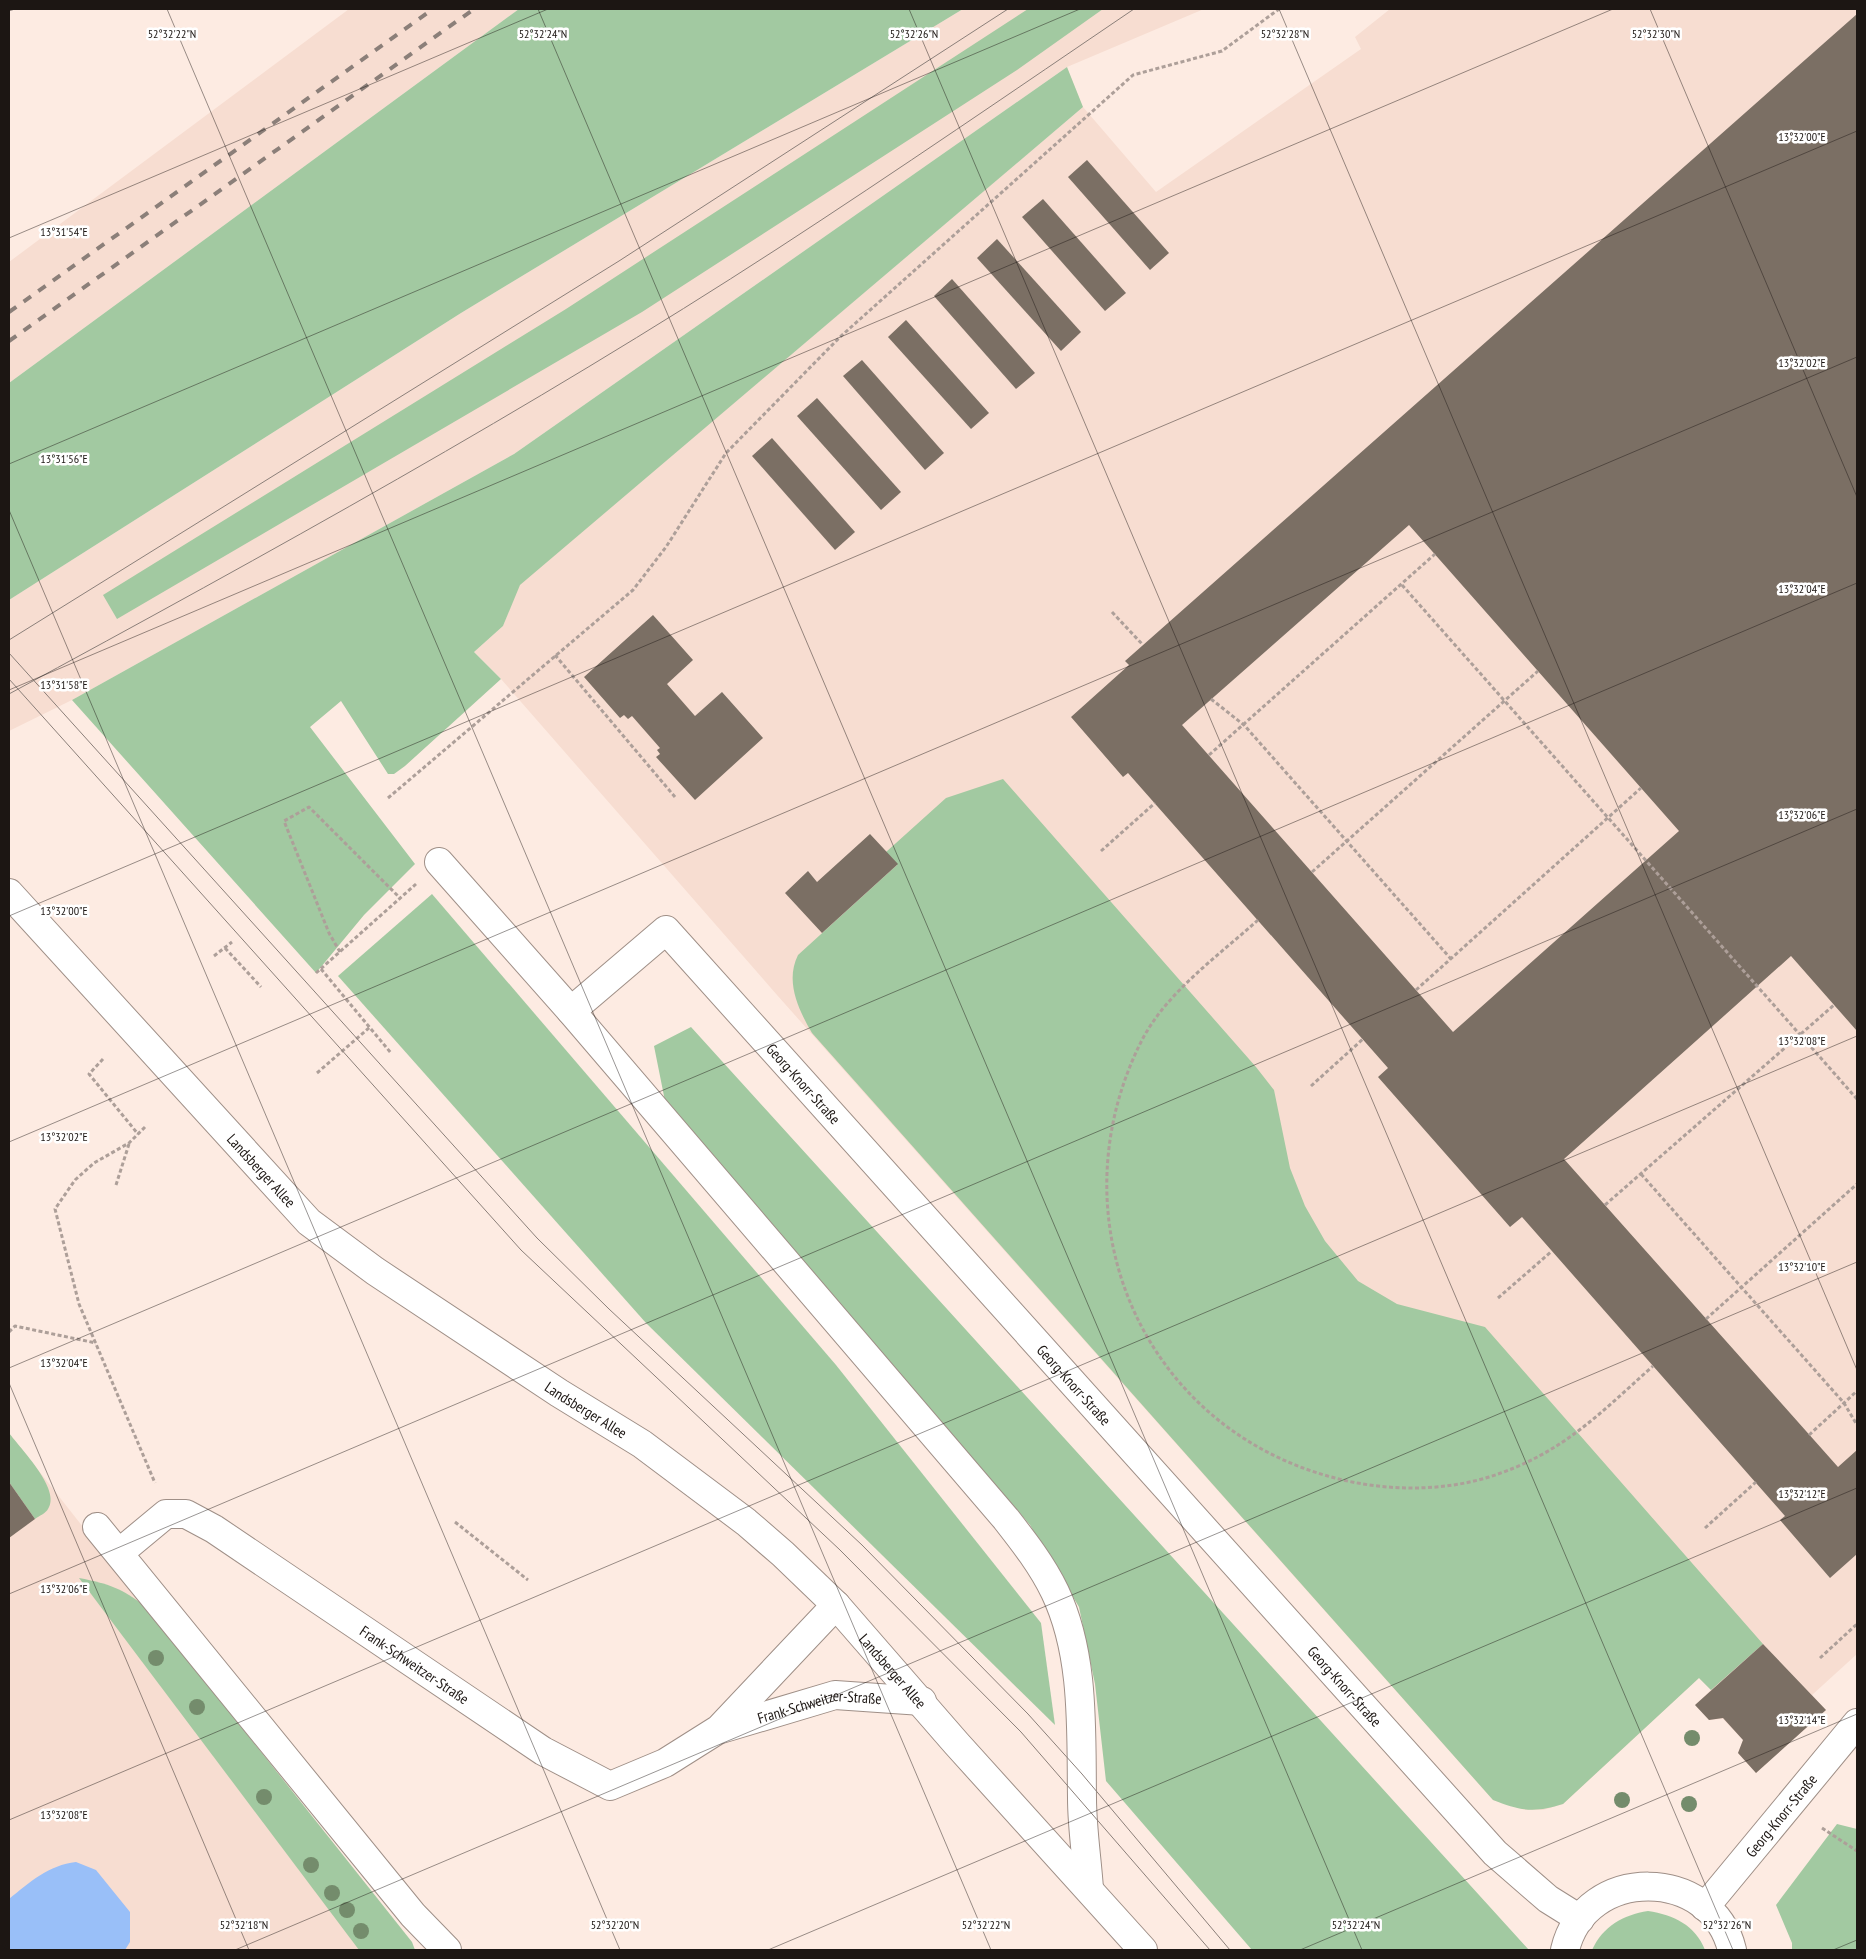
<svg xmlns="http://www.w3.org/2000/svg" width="1866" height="1959" viewBox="0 0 1866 1959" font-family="'PT Sans Narrow',sans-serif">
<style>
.built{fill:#f7ddd1}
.green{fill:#a2c9a1}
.water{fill:#99bff8}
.building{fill:#7b6f64;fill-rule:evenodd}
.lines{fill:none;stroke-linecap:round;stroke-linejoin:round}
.minor-casing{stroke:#9f8f87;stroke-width:30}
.major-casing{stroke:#9f8f87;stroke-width:30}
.path{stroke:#ad9f99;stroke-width:3;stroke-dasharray:4 2.5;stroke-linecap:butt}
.minor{stroke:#fff;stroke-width:28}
.major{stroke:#fff;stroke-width:28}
.tram{stroke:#8b7f79;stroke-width:1}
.rail{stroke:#8b7f79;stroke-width:4;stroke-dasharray:9 9;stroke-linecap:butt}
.tree{fill:#748c6c}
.ticks{fill:none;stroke:#1c1613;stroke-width:1;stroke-opacity:0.45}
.labels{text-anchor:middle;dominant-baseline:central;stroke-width:5;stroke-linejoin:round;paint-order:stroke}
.street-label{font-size:15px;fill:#1c1613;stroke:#fff}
.ticks-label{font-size:12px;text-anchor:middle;fill:#1c1613;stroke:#fff;stroke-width:5;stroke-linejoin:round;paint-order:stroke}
</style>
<rect width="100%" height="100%" fill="#fdebe2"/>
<g class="built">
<polygon points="349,9 519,9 9,383 9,262"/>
<polygon points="963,9 1204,9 1067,67 514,454 72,700 9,731 9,600 461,313"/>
<polygon points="1390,9 1857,9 1857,1654 1812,1695 1826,1710 1756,1773 1738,1753 1743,1740 1723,1719 1709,1720 1695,1705 1711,1690 1699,1678 1563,1804 1543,1810 1525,1810 1493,1800 777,995 501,679 474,652 503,626 519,585 1083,107 1156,192 1361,49 1355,37"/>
<polygon points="9,1433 146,1607 405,1950 9,1950"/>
</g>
<g class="green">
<polygon points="519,9 963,9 461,313 9,600 9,383"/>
<polygon points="1028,9 1103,9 1017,70 642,312 117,619 103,595 566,309"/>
<polygon points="1067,67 1083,107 520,585 503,626 474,652 501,679 405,766 394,774 388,774 341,701 310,727 415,864 364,915 316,973 72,700 514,454"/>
<path d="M1003 779 1256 1067 1274 1090 1290 1168 1305 1206 1325 1241 1358 1281 1397 1304 1485 1327 1763 1644 1711 1690 1699 1678 1563 1804C1535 1813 1520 1811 1493 1800L812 1033C798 1009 785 981 798 955L897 865 886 852 946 798Z"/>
<polygon points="432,894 836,1365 1041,1623 1055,1725 646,1323 338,976"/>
<polygon points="691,1027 1529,1950 1252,1950 1106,1781 1095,1684 1079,1607 1030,1525 665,1101 654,1046"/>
<path d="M9 1433C20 1448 62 1490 48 1509 46 1513 39 1516 35 1519L9 1482Z"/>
<path d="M79 1578C110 1584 121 1588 146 1607L412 1942 415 1950H359Z"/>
<polygon points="1837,1824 1857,1829 1857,1950 1792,1950 1792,1943 1776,1905"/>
<path d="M1648 1911C1674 1915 1695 1925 1705 1950H1592C1603 1926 1623 1915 1648 1911Z"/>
</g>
<path class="water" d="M76 1862 96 1870 130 1912V1942L125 1950H9V1899C30 1882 49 1865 76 1862Z"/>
<g class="building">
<path d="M1857 14V1031L1791 956 1564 1159 1838 1467 1857 1450V1554L1830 1578 1780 1520 1785 1516 1522 1217 1510 1227 1378 1077 1388 1068 1128 773 1123 777 1071 717 1129 665 1125 661ZM1409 525 1679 831 1453 1032 1182 725Z"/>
<polygon points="1087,160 1169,253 1150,270 1068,177"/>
<polygon points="1043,199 1126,293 1105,311 1022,217"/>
<polygon points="997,239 1081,332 1061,351 977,258"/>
<polygon points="952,279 1035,373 1016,389 934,296"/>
<polygon points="906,320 989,413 971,429 888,337"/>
<polygon points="862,360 944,453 925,470 843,376"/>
<polygon points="817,398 901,492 881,510 797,416"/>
<polygon points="772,438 855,532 835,550 752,456"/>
<polygon points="653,615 693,660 667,684 695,716 722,692 763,738 695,800 656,757 660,754 657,750 660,748 632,716 628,719 624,715 620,718 584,677"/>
<polygon points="870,834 898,864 822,933 785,893 808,871 817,882"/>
<polygon points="9,1482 35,1519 9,1538"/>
<polygon points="1763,1644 1826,1710 1756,1773 1738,1753 1743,1740 1723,1718 1709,1720 1695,1705"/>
</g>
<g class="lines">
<g class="minor-casing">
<g id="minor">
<path d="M439 862 571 1011 1006 1519C1024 1542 1042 1565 1055 1592 1085 1655 1081 1730 1082 1798 1082 1828 1087 1859 1089 1889"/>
<path id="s1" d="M571 1011 666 930 1495 1853 1548 1899 1580 1919"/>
<polyline points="97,1527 413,1915 447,1950"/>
<path id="s2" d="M119 1553 166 1514H186L214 1529 543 1751 610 1786 665 1763 719 1729 836 1605"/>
<path id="s3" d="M721 1729 835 1695 922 1701"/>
<path id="s4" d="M1705 1907 1857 1723"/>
<path d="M1565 1950C1585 1865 1712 1866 1732 1950"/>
</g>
</g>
<g class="major-casing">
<g id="major">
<path id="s5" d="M9 893 309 1222 375 1271 559 1393 642 1444 746 1522 783 1554 836 1605 956 1743 1143 1950"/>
</g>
</g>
<g class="path">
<polyline points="1402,585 1857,1099"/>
<polyline points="1112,612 1143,645"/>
<polyline points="555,655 675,797"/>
<polyline points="1211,699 1244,725 1451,959"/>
<polyline points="1209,755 1435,554"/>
<polyline points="388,798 633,590 666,547 726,453 840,337 1133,75 1222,51 1279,9"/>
<polyline points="1101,851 1155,803"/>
<polyline points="1312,872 1538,671"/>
<path d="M1258 920C1218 956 1167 992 1142 1040 1052 1217 1141 1428 1335 1478 1384 1491 1440 1492 1489 1477 1562 1454 1598 1415 1653 1366"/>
<polyline points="225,948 261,987"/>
<polyline points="340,952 329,933 284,821 309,807 400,898"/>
<polyline points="214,956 232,942"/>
<polyline points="321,969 391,1053"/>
<polyline points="316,973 416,884"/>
<polyline points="1416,990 1641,788"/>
<polyline points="103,1059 89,1074 138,1134"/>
<polyline points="317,1073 370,1027"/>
<polyline points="1311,1086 1363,1039"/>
<polyline points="145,1127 129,1143 94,1163 75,1180 55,1209 79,1304 155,1483"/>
<polyline points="1641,1174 1844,1403 1857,1425"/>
<polyline points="116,1185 129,1144"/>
<polyline points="1605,1205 1834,1005"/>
<polyline points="1498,1298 1552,1251"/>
<polyline points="1706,1319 1857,1184"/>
<polyline points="9,1332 15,1326 96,1343"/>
<polyline points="1809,1435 1857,1391"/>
<polyline points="455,1522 528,1580"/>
<polyline points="1705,1528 1756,1482"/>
<polyline points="1820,1658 1857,1624"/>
<polyline points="1822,1828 1857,1851"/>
</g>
<use href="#minor" class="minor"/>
<use href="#major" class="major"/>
<g class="tram">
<polyline points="9,640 619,261 1008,9"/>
<polyline points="9,653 537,1238 609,1309 862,1545 1028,1714 1082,1774 1230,1950"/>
<polyline points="9,679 521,1250 840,1550 1021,1732 1210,1950"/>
<path d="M9 694C269 553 529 410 777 249 897 171 1016 89 1134 9"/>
</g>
<g class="rail">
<polyline points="9,312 433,9"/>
<polyline points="9,341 474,9"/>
</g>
</g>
<g class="tree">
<circle cx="156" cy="1658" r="8"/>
<circle cx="197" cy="1707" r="8"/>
<circle cx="1692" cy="1738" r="8"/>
<circle cx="264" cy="1797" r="8"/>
<circle cx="1622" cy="1800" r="8"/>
<circle cx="1689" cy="1804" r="8"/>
<circle cx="311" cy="1865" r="8"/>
<circle cx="332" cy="1893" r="8"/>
<circle cx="347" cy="1910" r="8"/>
<circle cx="361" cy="1931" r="8"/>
</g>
<path class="ticks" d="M167 9 991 1950M538 9 1362 1950M909 9 1733 1950M1279 9 1857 1370M1650 9 1857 497M9 11 15 9M9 238 548 9M9 464 1080 9M9 510 620 1950M9 690 1613 9M9 916 1857 131M9 1142 1857 357M9 1368 1857 583M9 1383 249 1950M9 1594 1857 809M9 1820 1857 1036M235 1950 1857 1262M768 1950 1857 1488M1300 1950 1857 1714M1833 1950 1857 1940"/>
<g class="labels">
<g class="street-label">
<text stroke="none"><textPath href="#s1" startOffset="331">Georg-Knorr-Straße</textPath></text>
<text stroke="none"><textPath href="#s5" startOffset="375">Landsberger Allee</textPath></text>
<text stroke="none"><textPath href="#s1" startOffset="736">Georg-Knorr-Straße</textPath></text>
<text stroke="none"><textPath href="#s5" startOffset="780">Landsberger Allee</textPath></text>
<text stroke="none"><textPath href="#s2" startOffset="355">Frank-Schweitzer-Straße</textPath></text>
<text stroke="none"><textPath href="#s5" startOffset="1185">Landsberger Allee</textPath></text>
<text stroke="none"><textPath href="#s1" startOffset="1141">Georg-Knorr-Straße</textPath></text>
<text stroke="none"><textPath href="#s3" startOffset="102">Frank-Schweitzer-Straße</textPath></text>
<text stroke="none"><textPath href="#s4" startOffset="119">Georg-Knorr-Straße</textPath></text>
</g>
</g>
<g class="ticks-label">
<text x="172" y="38">52°32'22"N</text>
<text x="543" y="38">52°32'24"N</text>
<text x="914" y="38">52°32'26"N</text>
<text x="1285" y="38">52°32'28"N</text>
<text x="1656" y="38">52°32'30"N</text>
<text x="1802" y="141">13°32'00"E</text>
<text x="64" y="236">13°31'54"E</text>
<text x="1802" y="367">13°32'02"E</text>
<text x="64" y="463">13°31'56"E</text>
<text x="1802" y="593">13°32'04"E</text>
<text x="64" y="689">13°31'58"E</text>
<text x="1802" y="819">13°32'06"E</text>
<text x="64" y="915">13°32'00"E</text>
<text x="1802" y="1045">13°32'08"E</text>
<text x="64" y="1141">13°32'02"E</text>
<text x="1802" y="1271">13°32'10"E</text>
<text x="64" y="1367">13°32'04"E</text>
<text x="1802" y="1498">13°32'12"E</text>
<text x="64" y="1593">13°32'06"E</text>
<text x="1802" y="1724">13°32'14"E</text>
<text x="64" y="1819">13°32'08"E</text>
<text x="244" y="1929">52°32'18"N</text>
<text x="615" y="1929">52°32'20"N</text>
<text x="986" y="1929">52°32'22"N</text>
<text x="1356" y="1929">52°32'24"N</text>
<text x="1727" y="1929">52°32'26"N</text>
</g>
<rect width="1866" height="1959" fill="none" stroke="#1c1613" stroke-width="20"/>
</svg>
